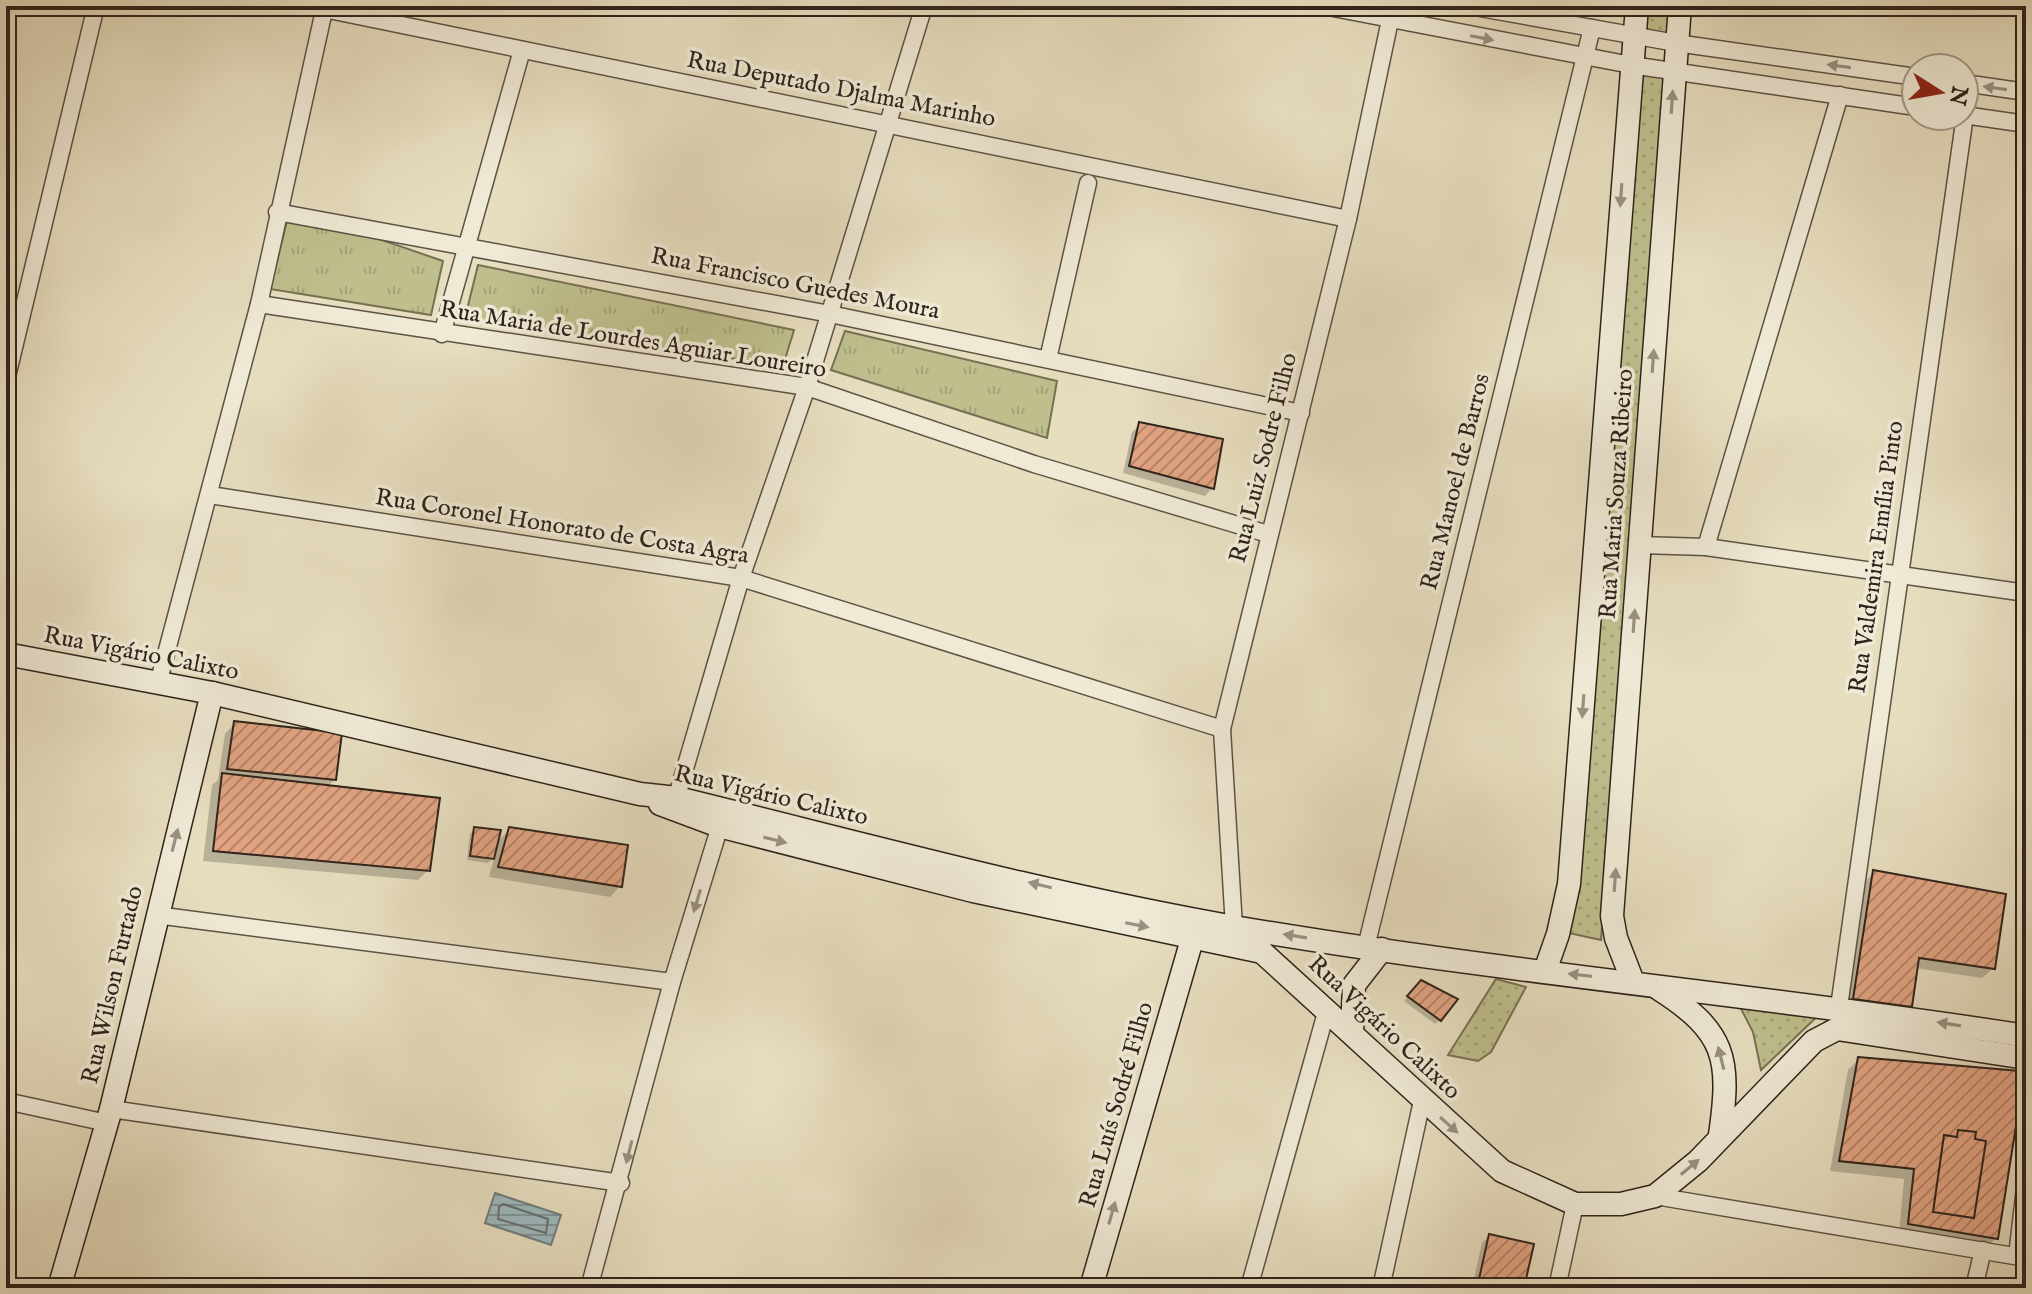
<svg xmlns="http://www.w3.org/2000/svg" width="2032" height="1294" viewBox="0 0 2032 1294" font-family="'IM FELL English',serif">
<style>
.grass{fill:url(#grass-dots);stroke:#767154;stroke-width:2}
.park{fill:url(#park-tufts);stroke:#767154;stroke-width:2}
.water{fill:url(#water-rules);stroke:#707d7d;stroke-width:2}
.shadow{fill:#0003}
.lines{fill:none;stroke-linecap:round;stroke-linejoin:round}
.shore{stroke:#666e6d;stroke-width:2}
.building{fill:url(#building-hatch);stroke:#2f231c;stroke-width:2}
.street-casing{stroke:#5d5245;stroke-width:19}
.secondary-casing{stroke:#2f231c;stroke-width:25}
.street{stroke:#efead6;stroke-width:16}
.secondary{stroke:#efead6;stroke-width:22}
.oneway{fill:#999082}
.labels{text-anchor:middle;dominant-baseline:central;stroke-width:7;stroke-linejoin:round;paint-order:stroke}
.street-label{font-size:24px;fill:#2f231c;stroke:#efead6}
</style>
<defs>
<pattern id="grass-dots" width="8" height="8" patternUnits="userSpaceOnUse" patternTransform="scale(2)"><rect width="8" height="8" fill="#bebf8d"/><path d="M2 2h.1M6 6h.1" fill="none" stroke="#a4a479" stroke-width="1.8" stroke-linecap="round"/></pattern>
<pattern id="park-tufts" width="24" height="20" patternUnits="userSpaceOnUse" patternTransform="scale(2)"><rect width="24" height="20" fill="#bebf8d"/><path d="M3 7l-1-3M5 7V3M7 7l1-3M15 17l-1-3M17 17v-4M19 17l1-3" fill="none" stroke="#a4a479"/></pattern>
<pattern id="water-rules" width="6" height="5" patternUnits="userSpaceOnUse" patternTransform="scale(2)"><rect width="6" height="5" fill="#9cb9be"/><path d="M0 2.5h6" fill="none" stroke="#80969a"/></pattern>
<pattern id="building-hatch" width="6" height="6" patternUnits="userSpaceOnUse" patternTransform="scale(2)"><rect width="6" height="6" fill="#e2a482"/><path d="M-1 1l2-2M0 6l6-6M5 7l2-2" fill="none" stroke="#b8856a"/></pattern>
</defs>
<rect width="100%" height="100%" fill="#e7dec0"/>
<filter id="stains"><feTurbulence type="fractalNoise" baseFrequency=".0025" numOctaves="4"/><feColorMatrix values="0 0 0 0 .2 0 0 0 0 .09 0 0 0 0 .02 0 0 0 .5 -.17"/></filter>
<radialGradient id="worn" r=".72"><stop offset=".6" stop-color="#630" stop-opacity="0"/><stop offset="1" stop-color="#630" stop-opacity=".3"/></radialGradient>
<g class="grass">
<polygon points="1644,6 1672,6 1670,35 1642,28"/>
<polygon points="1637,74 1666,76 1601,940 1564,932"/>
<polygon points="1496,979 1526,987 1491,1052 1478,1061 1448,1055"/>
<polygon points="1736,999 1824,1010 1761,1070 1753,1032"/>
</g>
<g class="park">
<polygon points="287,221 379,239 443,261 431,315 270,289"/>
<polygon points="478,265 794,330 783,366 465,318"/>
<polygon points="845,331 1057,381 1047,438 831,370"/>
</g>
<polygon class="water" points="495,1193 561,1215 551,1245 485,1223"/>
<g class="shadow">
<polygon points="1140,425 1212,488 1205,496 1123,473 1132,432"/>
<polygon points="235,723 334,780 327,787 428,870 418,880 203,861 212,785 218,780 225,734"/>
<polygon points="475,829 496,843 510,829 620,886 610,897 489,877 495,855 488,863 467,860 470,834"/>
<polygon points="1874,873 1993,968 1982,978 1915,968 1910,1006 1899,1017 1844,1009 1863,883"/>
<polygon points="1416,987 1440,1020 1435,1024 1404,1001"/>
<polygon points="1859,1059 1996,1238 1986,1248 1899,1234 1904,1179 1830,1171 1848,1070"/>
<polygon points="1489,1236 1522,1288 1472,1288 1482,1243"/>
</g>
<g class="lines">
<polygon class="shore" points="503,1204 548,1219 546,1233 498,1219 499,1207"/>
</g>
<g class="building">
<polygon points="1139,422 1223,439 1214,489 1129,466"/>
<polygon points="234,721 342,733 336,780 227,769"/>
<polygon points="222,773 440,798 430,871 213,851"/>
<polygon points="474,827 501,830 494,859 470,856"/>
<polygon points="509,827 628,845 622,887 498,867"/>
<polygon points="1873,870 2006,894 1995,969 1919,958 1912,1007 1853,999"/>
<polygon points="1421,980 1458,999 1441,1021 1407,996"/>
<polygon points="1858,1057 2020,1071 2023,1082 1998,1239 1908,1224 1914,1169 1839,1161"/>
<polygon points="1958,1130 1976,1132 1975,1139 1986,1141 1974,1218 1933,1212 1944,1135 1957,1137"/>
<polygon points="1489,1234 1534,1244 1524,1288 1477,1288"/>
</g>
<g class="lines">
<g class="street-casing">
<g id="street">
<polyline points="1323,6 1631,65 1916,107"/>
<polyline points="1469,6 1676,43 1916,77"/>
<polyline points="324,9 1348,219"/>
<polyline points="1964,83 2026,92"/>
<polyline points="1964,115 2026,124"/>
<polyline points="277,212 830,314 1301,413"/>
<polyline points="259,304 807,387 1034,464 1268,534"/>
<polyline points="442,334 522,50"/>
<polyline points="1048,359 1088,183"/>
<polyline points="6,381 96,6"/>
<polyline points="210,495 741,578 1222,729"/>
<polyline points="1640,545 1706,547 2026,593"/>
<polyline points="1706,547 1840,95"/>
<polyline points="158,684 259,304 325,6"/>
<polyline points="674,806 741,578 807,387 924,6"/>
<polyline points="156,915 672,982"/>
<polyline points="1234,927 1222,729 1348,219 1393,6"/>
<polyline points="1366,947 1592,28"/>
<polyline points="1839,1007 1965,115"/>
<polyline points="6,1101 107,1123"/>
<polyline points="111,1109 621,1183"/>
<polyline points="1655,1196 2026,1258"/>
<polyline points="2017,1256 2026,1179"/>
<polyline points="589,1288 672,982 723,816"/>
<polyline points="1249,1288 1327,1009"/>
<polyline points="1381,1288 1422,1101"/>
<polyline points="1557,1288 1575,1204"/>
<polyline points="1974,1288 1983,1250"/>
</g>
</g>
<g class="secondary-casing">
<g id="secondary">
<path d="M6 654 212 693 640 794 677 798C861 843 1046 894 1234 927 1497 972 1763 995 2026 1036"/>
<polyline points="660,804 719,826 973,891 1262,952 1502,1171 1575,1204 1621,1204 1655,1196 1698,1161 1814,1041 1837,1029 2026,1058"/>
<polyline points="1545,971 1558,934 1569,884 1637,6"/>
<polyline points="1633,982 1616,938 1612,916 1680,6"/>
<path d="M1659 989C1726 1032 1731 1058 1720 1135"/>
<polyline points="1352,1033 1354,985 1382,949"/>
<polyline points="59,1288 111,1109 212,693"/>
<polyline points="1091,1288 1193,936"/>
</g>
</g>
<use href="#street" class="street"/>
<use href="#secondary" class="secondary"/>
</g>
<defs><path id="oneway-solid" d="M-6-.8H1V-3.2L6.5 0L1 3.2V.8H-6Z" transform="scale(2)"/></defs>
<g class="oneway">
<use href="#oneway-solid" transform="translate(1482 38) rotate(11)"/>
<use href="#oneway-solid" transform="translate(1839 66) rotate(-172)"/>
<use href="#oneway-solid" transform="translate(1995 88) rotate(-172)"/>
<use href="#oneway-solid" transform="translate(1672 102) rotate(-86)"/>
<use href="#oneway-solid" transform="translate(1621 195) rotate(94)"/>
<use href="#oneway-solid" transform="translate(1653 361) rotate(-86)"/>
<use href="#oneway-solid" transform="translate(1634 621) rotate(-86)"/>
<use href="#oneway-solid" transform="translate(1583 706) rotate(94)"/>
<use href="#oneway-solid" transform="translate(175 840) rotate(-76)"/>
<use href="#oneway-solid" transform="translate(775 840) rotate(14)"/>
<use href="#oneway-solid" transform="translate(1615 880) rotate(-86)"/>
<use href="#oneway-solid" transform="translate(1040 885) rotate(-167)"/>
<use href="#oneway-solid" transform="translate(697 901) rotate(107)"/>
<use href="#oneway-solid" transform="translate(1137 925) rotate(11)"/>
<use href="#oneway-solid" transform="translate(1295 936) rotate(-171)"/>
<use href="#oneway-solid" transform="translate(1580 975) rotate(-173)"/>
<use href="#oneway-solid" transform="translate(1949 1024) rotate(-171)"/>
<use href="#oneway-solid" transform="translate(1721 1058) rotate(-104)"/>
<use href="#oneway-solid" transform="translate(1449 1125) rotate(42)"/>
<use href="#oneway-solid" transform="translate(629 1152) rotate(104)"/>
<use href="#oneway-solid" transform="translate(1690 1167) rotate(-40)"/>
<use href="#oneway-solid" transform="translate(1112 1213) rotate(-74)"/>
</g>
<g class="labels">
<g class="street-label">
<text transform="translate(841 90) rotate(11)">Rua Deputado Djalma Marinho</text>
<text transform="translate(795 284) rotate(11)">Rua Francisco Guedes Moura</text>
<text transform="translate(633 340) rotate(9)">Rua Maria de Lourdes Aguiar Loureiro</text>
<text transform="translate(1264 458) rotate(-76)">Rua Luiz Sodre Filho</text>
<text transform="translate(1456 482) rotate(-76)">Rua Manoel de Barros</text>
<text transform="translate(1617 494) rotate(-86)">Rua Maria Souza Ribeiro</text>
<text transform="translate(562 527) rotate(9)">Rua Coronel Honorato de Costa Agra</text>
<text transform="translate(1877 557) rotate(-82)">Rua Valdemira Emília Pinto</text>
<text transform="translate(141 654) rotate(11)">Rua Vigário Calixto</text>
<text transform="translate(771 796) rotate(13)">Rua Vigário Calixto</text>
<text transform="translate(113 985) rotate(-77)">Rua Wilson Furtado</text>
<text transform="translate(1384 1028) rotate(43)">Rua Vigário Calixto</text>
<text transform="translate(1117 1105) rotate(-74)">Rua Luís Sodré Filho</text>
</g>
</g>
<rect width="2032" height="1294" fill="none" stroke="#e7dec0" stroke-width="32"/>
<rect x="8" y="8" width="2016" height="1278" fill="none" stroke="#2f231c" stroke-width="4"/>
<rect x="16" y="16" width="2000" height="1262" fill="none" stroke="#2f231c" stroke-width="2"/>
<g transform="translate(1940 92) rotate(101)"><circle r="38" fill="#efead6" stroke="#a29a8c" stroke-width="2"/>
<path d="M0-6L14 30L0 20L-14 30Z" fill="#8f2418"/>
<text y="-12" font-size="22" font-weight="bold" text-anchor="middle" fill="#2f231c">N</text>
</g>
<rect width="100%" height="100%" filter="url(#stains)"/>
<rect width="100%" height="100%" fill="url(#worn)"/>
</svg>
